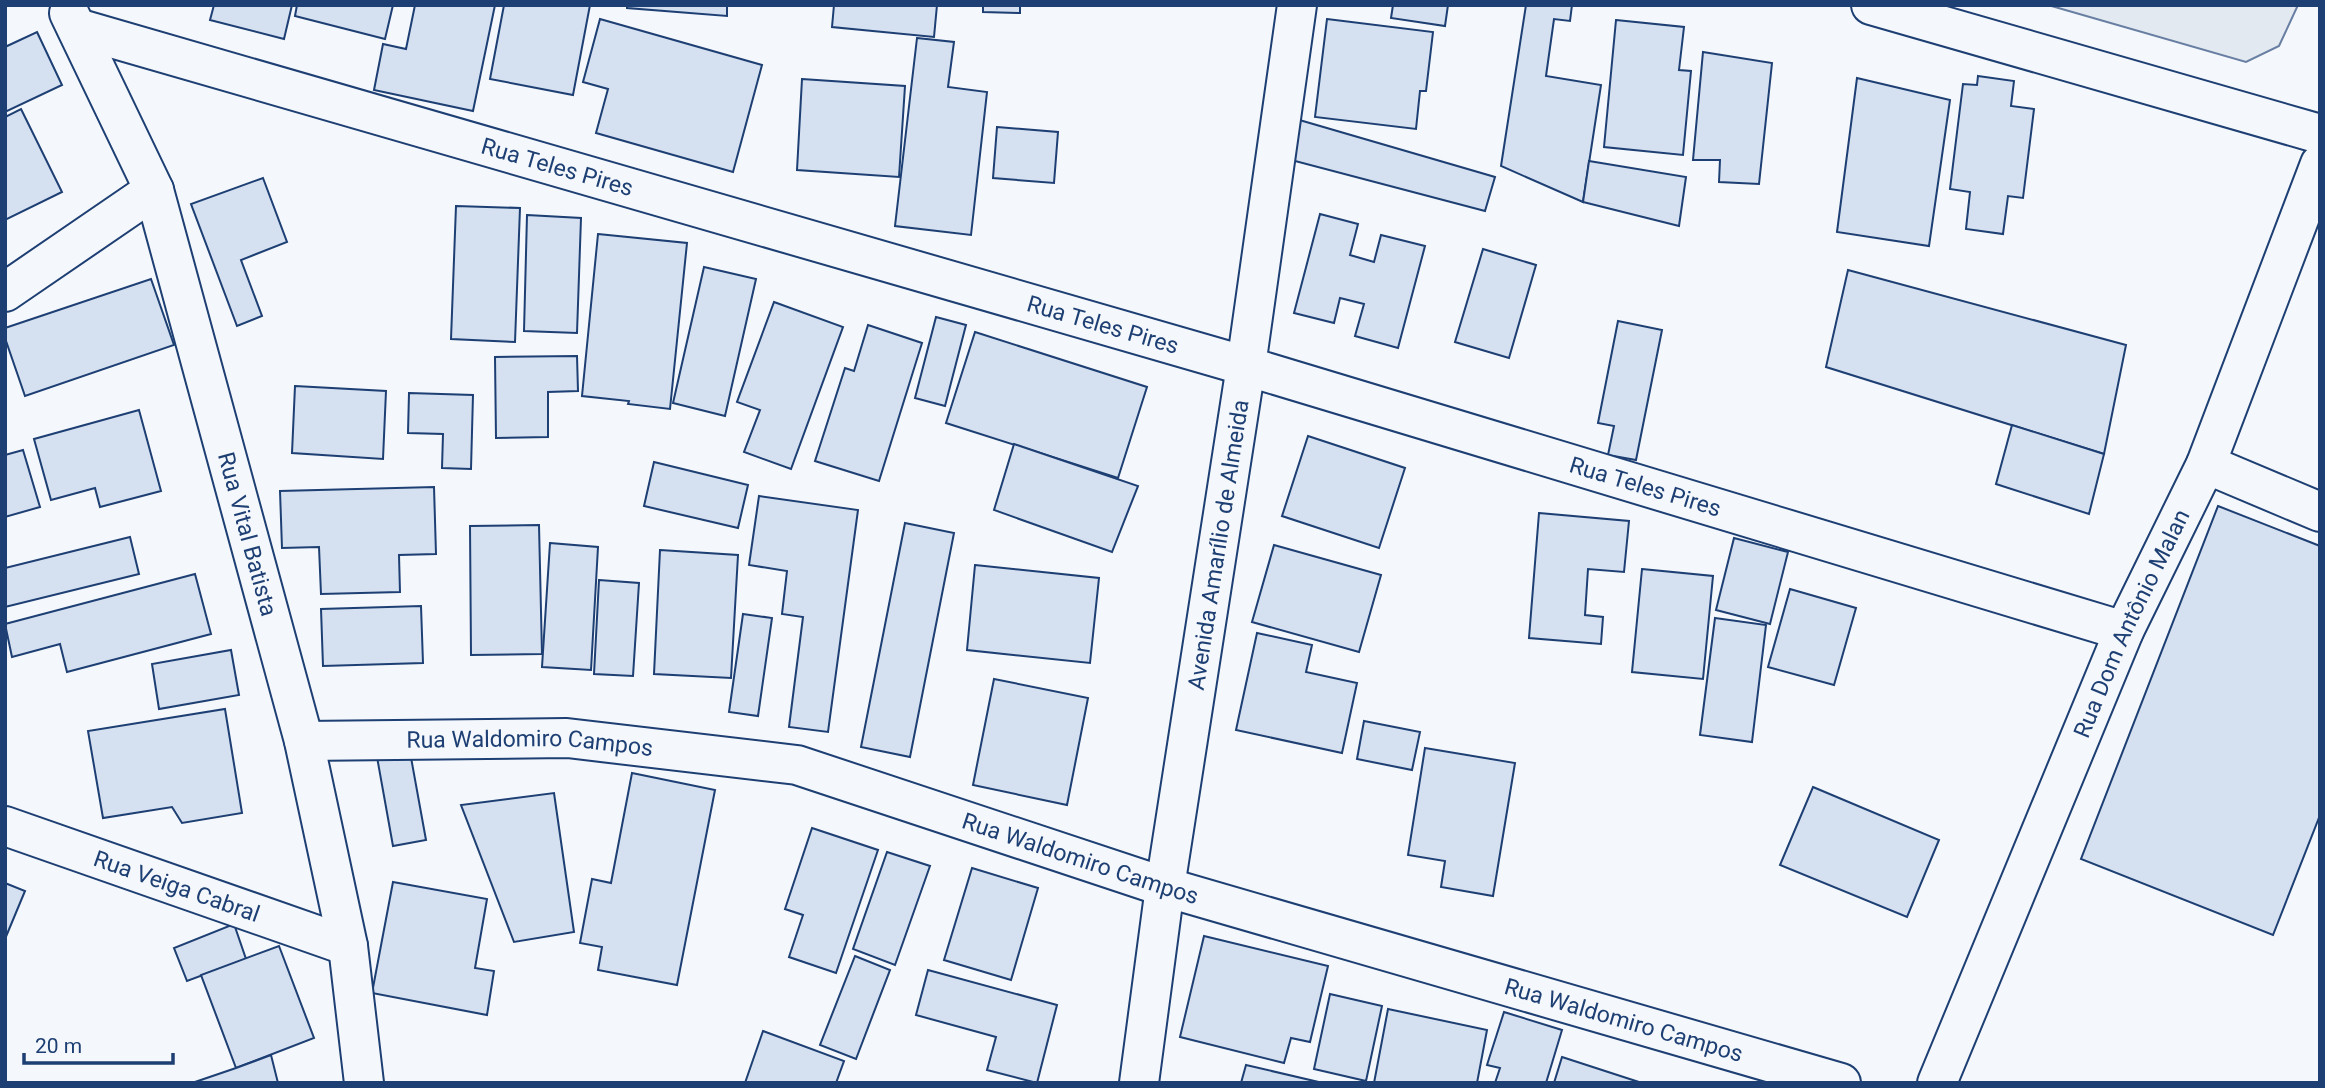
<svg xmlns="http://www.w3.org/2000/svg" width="2325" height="1088" viewBox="0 0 2325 1088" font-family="Roboto,sans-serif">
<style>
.green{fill:#e3e9f0;stroke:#687fa3;stroke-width:2}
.building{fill:#d5e0f0;stroke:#1d3f73;stroke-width:2}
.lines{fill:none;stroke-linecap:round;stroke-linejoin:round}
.street-casing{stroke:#1d3f73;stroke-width:42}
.secondary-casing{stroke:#1d3f73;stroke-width:42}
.street{stroke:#f4f7fb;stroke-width:38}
.secondary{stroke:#f4f7fb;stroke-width:38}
.labels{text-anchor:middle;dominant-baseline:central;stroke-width:5;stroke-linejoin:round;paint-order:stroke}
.street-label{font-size:23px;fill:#1d3f73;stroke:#f4f7fb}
</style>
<rect width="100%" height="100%" fill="#f4f7fb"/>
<polygon class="green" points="2048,5 2298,5 2279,46 2246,62"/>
<g class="building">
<polygon points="214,5 292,5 284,39 210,20"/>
<polygon points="297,5 393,5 385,39 295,16"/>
<polygon points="415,5 495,5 473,111 374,90 383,44 406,49"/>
<polygon points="504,5 590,5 573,95 490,79"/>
<polygon points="627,5 727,5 727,16 627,8"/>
<polygon points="834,5 937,5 934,37 832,27"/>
<polygon points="983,5 1020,5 1020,13 983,12"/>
<polygon points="1393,5 1448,5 1445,26 1391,18"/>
<polygon points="1526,5 1572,5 1570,21 1554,19 1546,76 1601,85 1583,202 1501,166"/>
<polygon points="600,19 762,65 733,172 596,133 608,89 583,82"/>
<polygon points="1327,19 1433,32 1426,91 1420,91 1416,129 1315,117"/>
<polygon points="1616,20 1684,27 1679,70 1691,71 1683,155 1604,147"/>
<polygon points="37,32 62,85 5,112 5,47"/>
<polygon points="917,38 954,42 948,87 987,92 971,235 895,226"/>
<polygon points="1703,52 1772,63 1759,184 1719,182 1720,160 1693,160"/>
<polygon points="1978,76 2014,81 2011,106 2034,109 2023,198 2008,196 2003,234 1966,229 1970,192 1950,189 1963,84 1977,85"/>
<polygon points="1857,78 1950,100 1929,246 1837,232"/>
<polygon points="802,79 905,86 899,177 797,170"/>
<polygon points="21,109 62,192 5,220 5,117"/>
<polygon points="1296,119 1495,177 1485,211 1295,161"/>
<polygon points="997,127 1058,132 1054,183 993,178"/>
<polygon points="1589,161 1686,177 1679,226 1583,202"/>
<polygon points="263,178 287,242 241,260 262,316 237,326 191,204"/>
<polygon points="456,206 520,208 515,342 451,339"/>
<polygon points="1320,214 1358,224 1350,255 1374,262 1381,235 1425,246 1398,348 1355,336 1364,304 1340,298 1334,323 1294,313"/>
<polygon points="527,215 581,218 577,333 524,331"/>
<polygon points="598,234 687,243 670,409 628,404 629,401 582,396"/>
<polygon points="1483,249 1536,265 1509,358 1455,342"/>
<polygon points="704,267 756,279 725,416 673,403"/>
<polygon points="1848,270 2126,345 2104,454 1826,367"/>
<polygon points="151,279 174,345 25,396 5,338 5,328"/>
<polygon points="774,302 843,327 791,469 744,452 760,410 737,402"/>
<polygon points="936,317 966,325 945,406 915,398"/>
<polygon points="1618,321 1662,330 1636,460 1608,455 1614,426 1598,423"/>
<polygon points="868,325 922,343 879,481 815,461 845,368 854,371"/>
<polygon points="975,332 1147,387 1118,478 946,423"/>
<polygon points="577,356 578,391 548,392 548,437 496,438 495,357"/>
<polygon points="295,386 386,391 383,459 292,453"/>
<polygon points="409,393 473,395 471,469 442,468 443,434 408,433"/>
<polygon points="139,410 161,491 100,507 95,488 51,500 34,439"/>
<polygon points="2012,425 2104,454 2089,514 1996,484"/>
<polygon points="1308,436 1405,468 1379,548 1282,516"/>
<polygon points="1014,444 1138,486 1112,552 994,510"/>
<polygon points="23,450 40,507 5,517 5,455"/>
<polygon points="654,462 748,485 738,528 644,506"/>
<polygon points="434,487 436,554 399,555 400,592 321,594 319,547 282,548 280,491"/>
<polygon points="759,496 858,510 828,732 789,727 803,617 782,614 787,571 749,565"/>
<polygon points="2218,506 2320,546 2320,815 2273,935 2081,859"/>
<polygon points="1539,513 1629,521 1624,572 1588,569 1585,615 1603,617 1601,644 1529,638"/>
<polygon points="905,523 954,533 910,757 861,747"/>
<polygon points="539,525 542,654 471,655 470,526"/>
<polygon points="130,537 139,574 5,607 5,568"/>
<polygon points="1734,538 1788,552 1770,624 1716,610"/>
<polygon points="550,543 598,547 591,670 542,667"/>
<polygon points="1274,545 1381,575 1359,652 1252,622"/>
<polygon points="660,550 738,555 731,678 654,674"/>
<polygon points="975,565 1099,578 1090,663 967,650"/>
<polygon points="1642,569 1713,576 1703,679 1632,672"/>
<polygon points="195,574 211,634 67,672 60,644 12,657 5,624"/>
<polygon points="599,580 639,583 633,676 594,674"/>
<polygon points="1790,589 1856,608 1834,685 1768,667"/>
<polygon points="421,606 423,663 323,666 321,609"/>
<polygon points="743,614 772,618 758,716 729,712"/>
<polygon points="1715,618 1766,625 1752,742 1700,735"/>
<polygon points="1257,633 1312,645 1306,672 1357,683 1342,753 1236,730"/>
<polygon points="231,650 239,695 159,709 152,664"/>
<polygon points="994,679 1088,698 1067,805 973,785"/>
<polygon points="225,709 242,813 182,823 172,807 103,818 88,731"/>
<polygon points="1364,721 1420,732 1412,770 1357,759"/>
<polygon points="1425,748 1515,763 1493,896 1441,887 1445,861 1408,855"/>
<polygon points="410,752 426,840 393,846 377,757"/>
<polygon points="632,773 715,790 677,985 598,970 602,947 580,943 592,879 611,883"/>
<polygon points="1813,787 1939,840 1907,917 1780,865"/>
<polygon points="554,793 574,932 514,942 461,805"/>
<polygon points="812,828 878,850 836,973 789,957 803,915 785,909"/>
<polygon points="887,852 930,866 895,965 853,949"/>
<polygon points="972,868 1038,888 1011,980 944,960"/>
<polygon points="393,882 487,899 475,968 494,971 487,1015 372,993"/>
<polygon points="5,883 25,891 5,939"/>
<polygon points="234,924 246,959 187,981 174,948"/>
<polygon points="1204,936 1328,966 1310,1042 1291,1038 1284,1063 1180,1037"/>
<polygon points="279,946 314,1038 236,1068 201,975"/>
<polygon points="855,956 890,970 856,1059 820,1045"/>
<polygon points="928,970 1057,1005 1037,1083 987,1070 996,1037 916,1015"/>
<polygon points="1330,994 1382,1006 1366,1081 1314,1069"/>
<polygon points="1388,1009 1487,1030 1477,1083 1374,1083"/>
<polygon points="1504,1012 1562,1030 1546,1083 1495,1083 1500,1068 1487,1065"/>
<polygon points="763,1031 844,1061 836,1083 745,1083"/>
<polygon points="271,1055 278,1083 192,1083 236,1068"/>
<polygon points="1562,1057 1642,1083 1554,1083"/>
<polygon points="1246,1065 1323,1083 1241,1083"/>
</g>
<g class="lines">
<g class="street-casing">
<g id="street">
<polyline points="1871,5 2320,134"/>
<path id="s1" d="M69 13 154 190 304 741 348 946 364 1083"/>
<path id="s2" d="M77 28 1246 366 2124 631"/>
<polyline points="5,292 154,190"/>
<polyline points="2206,464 2320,512"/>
<path id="s3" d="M304 741 567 738 797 765 1165 887 1841 1083"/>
<path id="s4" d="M5 826 348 946"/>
<path id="s5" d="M1937 1083 2124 631 2206 464 2320 164"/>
</g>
</g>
<g class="secondary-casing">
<g id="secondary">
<path id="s6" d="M1139 1083 1165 887 1246 366 1297 5"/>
</g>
</g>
<use href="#street" class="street"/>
<use href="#secondary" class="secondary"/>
</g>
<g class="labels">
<g class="street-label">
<text stroke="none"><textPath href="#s2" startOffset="500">Rua Teles Pires</textPath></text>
<text stroke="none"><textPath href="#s2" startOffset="1068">Rua Teles Pires</textPath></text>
<text stroke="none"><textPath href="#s2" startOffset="1634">Rua Teles Pires</textPath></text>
<text stroke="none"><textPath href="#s1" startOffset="553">Rua Vital Batista</textPath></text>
<text stroke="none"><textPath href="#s6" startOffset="544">Avenida Amarílio de Almeida</textPath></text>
<text stroke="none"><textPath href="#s5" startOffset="499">Rua Dom Antônio Malan</textPath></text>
<text stroke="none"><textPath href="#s3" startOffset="226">Rua Waldomiro Campos</textPath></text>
<text stroke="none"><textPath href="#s3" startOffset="793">Rua Waldomiro Campos</textPath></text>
<text stroke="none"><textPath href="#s4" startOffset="182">Rua Veiga Cabral</textPath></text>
<text stroke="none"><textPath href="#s3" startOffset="1360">Rua Waldomiro Campos</textPath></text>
</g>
</g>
<rect width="2325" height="1088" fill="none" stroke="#1d3f73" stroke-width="14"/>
<path d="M24 1053v10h149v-10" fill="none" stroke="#1d3f73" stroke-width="3.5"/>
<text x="35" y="1053" font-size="21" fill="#1d3f73" stroke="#f4f7fb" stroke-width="5" paint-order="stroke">20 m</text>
</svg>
